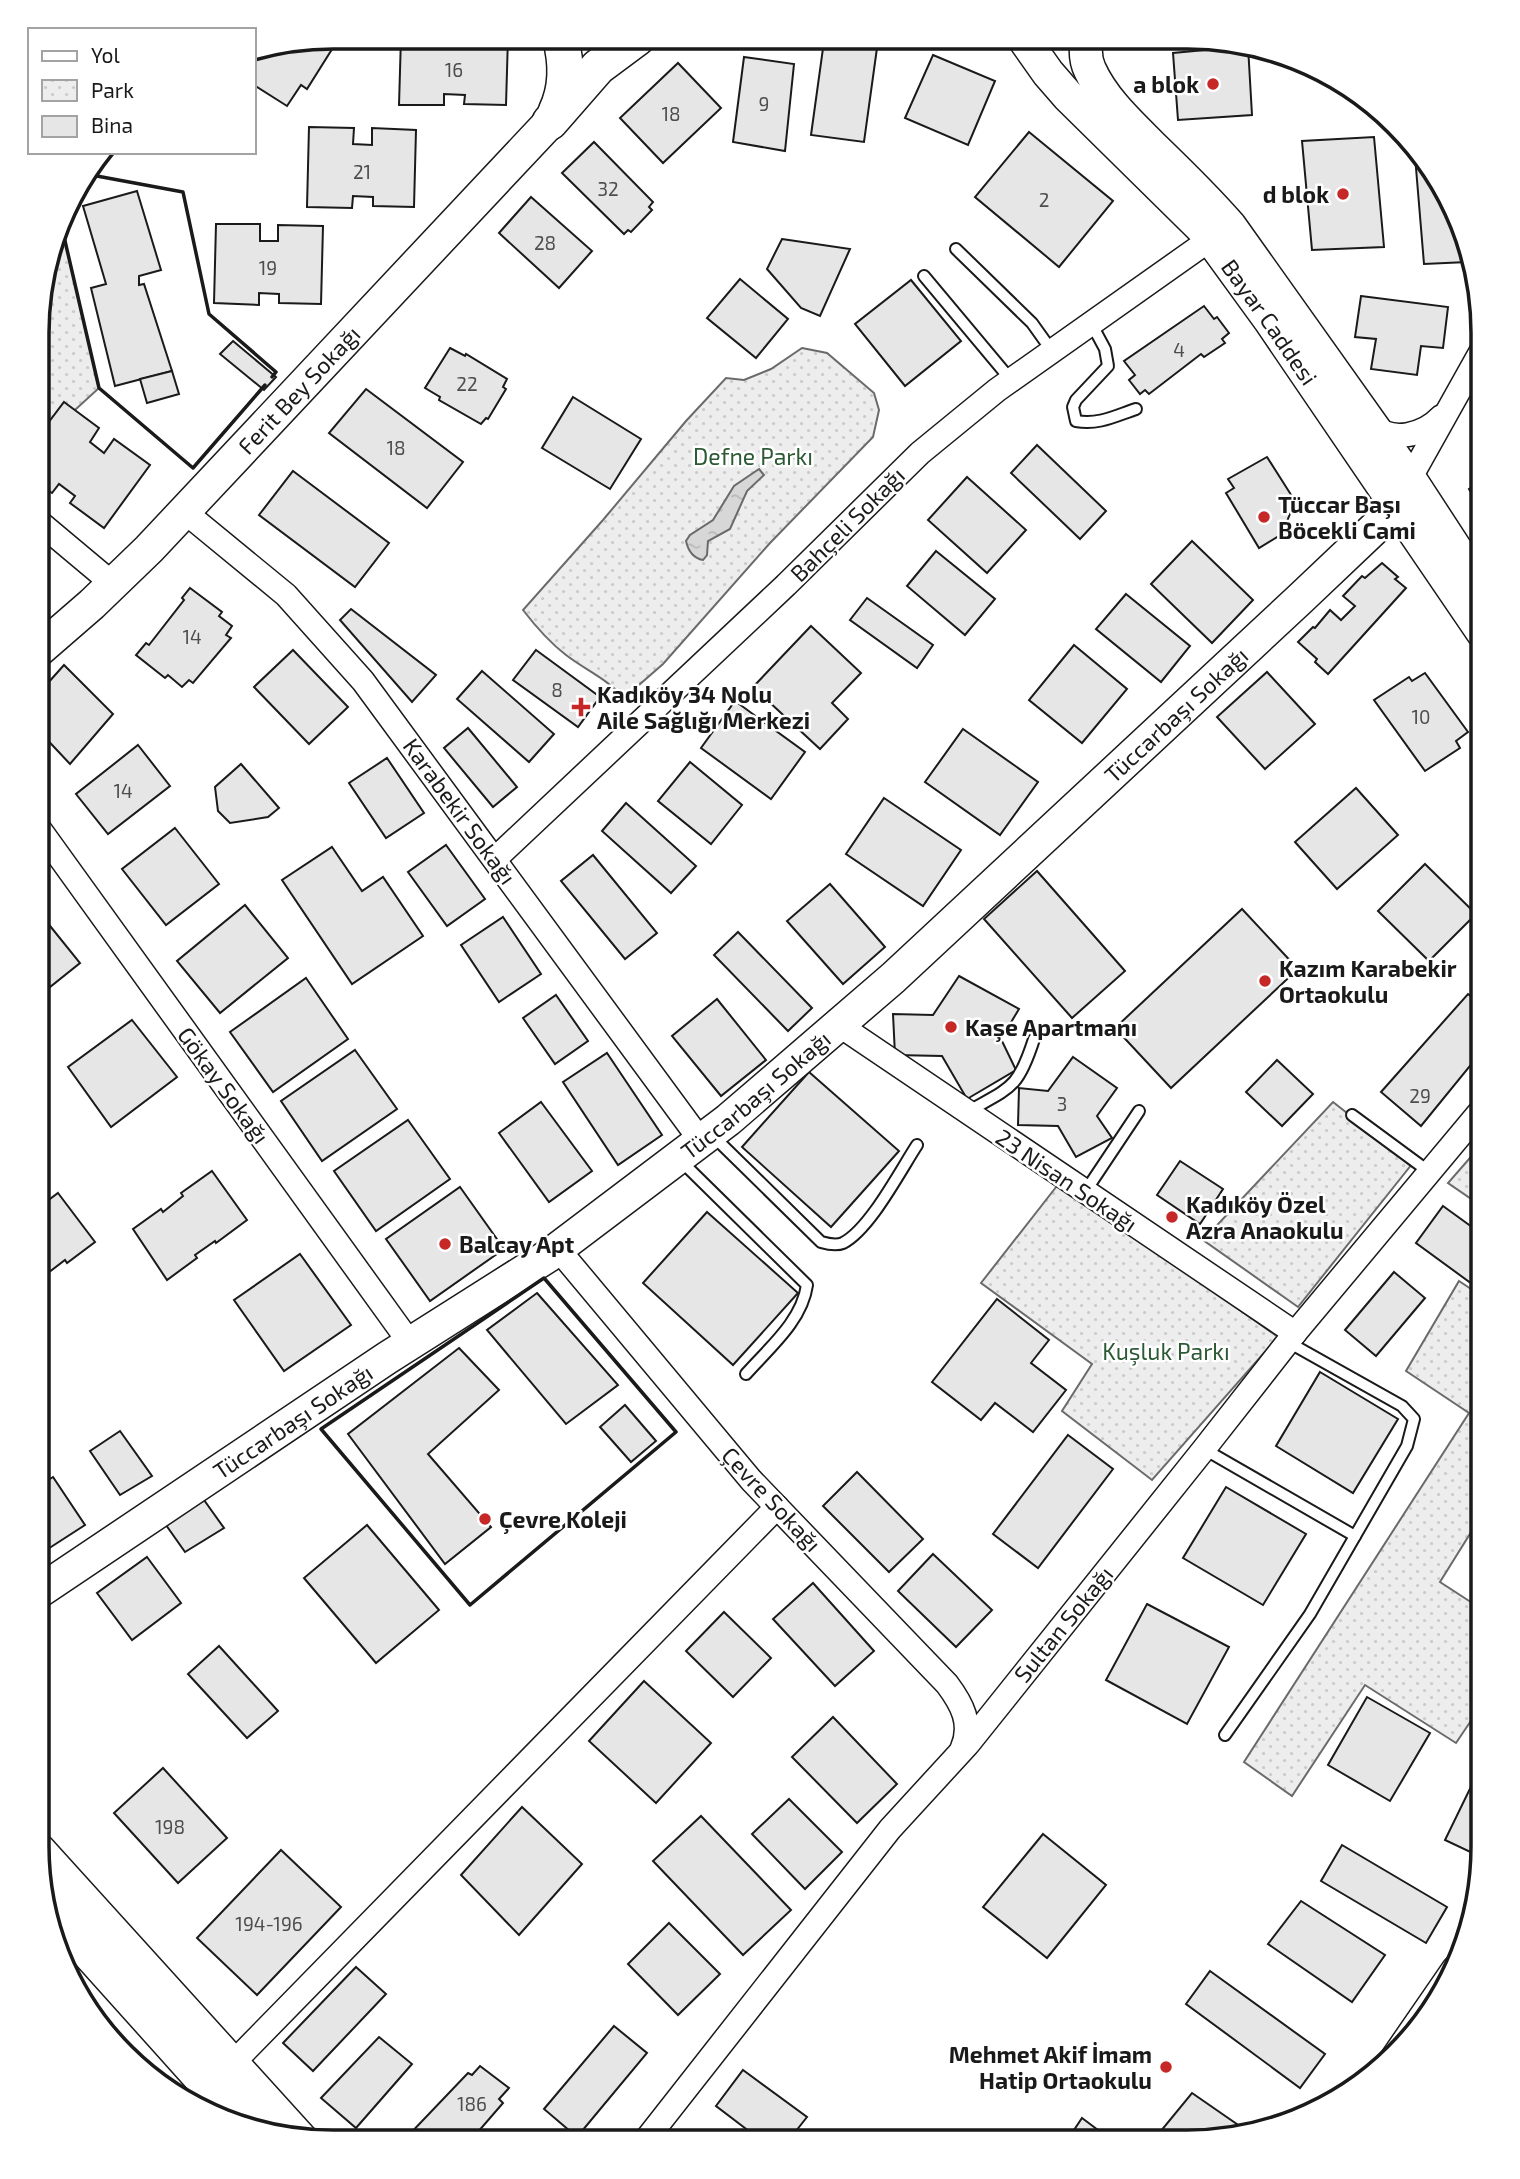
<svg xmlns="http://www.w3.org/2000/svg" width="1520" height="2179" viewBox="0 0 1520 2179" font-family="'Exo 2',sans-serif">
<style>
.park{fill:url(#park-dots);stroke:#6a6a6a;stroke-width:2}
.water{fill:url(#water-ripples);stroke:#6a6a6a;stroke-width:2}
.building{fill:#e6e6e6;stroke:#1a1a1a;stroke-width:2}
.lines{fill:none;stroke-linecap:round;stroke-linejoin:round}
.lane-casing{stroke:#1a1a1a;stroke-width:14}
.street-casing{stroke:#1a1a1a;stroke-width:26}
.secondary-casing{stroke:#1a1a1a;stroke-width:35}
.primary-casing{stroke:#1a1a1a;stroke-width:38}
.lane{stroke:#fff;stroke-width:10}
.street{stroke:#fff;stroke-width:23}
.secondary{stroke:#fff;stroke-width:32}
.primary{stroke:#fff;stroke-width:35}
.wall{stroke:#1a1a1a;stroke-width:3.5}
.poi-dot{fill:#c62828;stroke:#fff;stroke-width:2.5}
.labels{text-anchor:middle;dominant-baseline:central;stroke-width:5;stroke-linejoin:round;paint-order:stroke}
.number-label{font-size:19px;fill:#4d4d4d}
.poi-label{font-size:23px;font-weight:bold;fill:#1a1a1a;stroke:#fff;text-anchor:start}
.street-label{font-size:23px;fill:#1a1a1a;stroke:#fff}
.park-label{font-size:23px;fill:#2b5a34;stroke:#fff}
.rim{fill:none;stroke:#1a1a1a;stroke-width:3.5}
</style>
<defs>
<pattern id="park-dots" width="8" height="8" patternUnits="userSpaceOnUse" patternTransform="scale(1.75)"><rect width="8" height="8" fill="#ededed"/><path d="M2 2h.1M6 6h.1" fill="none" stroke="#cbcbcb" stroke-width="1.8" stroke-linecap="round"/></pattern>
<pattern id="water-ripples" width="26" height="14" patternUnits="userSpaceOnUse" patternTransform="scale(1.75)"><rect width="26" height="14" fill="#d7d7d7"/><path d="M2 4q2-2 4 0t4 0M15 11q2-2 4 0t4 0" fill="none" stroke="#b8b8b8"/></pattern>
</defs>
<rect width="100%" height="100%" fill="#fff"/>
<g class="park">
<polygon points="62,228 99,388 39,443 39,294"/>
<path d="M802 348 827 353 874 393 879 410 873 437 770 543 663 664 624 698C606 678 587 671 566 655 549 642 536 627 523 610L603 520 686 421 726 378 744 380 771 369Z"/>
<polygon points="1333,1102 1412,1164 1298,1307 1203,1240"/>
<polygon points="1483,1143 1483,1207 1448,1183"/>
<polygon points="1060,1182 1278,1337 1152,1480 1062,1411 1092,1364 981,1283"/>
<polygon points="1459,1281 1483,1297 1483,1513 1440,1582 1483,1610 1483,1703 1456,1743 1365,1685 1292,1796 1244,1762 1469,1413 1406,1371"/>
</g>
<path class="water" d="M759 469 764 475 747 491 730 529 708 541 707 555 703 560C692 558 688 550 686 541L690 535 713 520 734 486Z"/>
<g class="building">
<polygon points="401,37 445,37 445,42 464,43 464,37 508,37 506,105 464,104 465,95 444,94 444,105 399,105"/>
<polygon points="322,39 334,46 307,89 301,85 287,106 254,85 254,50"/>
<polygon points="824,41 877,48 864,142 811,135"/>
<polygon points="1248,46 1252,115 1178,120 1173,53"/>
<polygon points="933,55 995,81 968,145 905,118"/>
<polygon points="744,57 794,64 785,151 733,142"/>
<polygon points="678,63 721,108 663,163 620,118"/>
<polygon points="309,127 354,128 353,144 372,145 372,128 416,130 414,207 373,206 373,197 353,196 352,208 307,207"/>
<polygon points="1029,132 1113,201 1059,267 975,197"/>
<polygon points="1374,137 1384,247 1312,250 1302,141"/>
<polygon points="594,142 653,202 649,207 652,210 631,232 628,230 624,234 562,173"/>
<polygon points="1415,156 1453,203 1467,262 1424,264"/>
<polygon points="137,191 161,270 139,276 139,285 144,284 172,371 115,386 91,288 106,284 83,206"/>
<polygon points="531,197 592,251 559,288 499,233"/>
<polygon points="216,224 260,224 260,241 278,241 278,225 323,226 321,304 279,303 279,294 259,293 259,305 214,303"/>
<polygon points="782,239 850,249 820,316 801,308 767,269"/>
<polygon points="740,279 788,319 756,358 707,318"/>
<polygon points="911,280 961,341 905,386 855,324"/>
<polygon points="1361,296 1448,307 1443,348 1421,346 1417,375 1371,369 1376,339 1355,337"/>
<polygon points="1204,306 1214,319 1217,317 1229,333 1222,339 1225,343 1204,357 1201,354 1149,394 1145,390 1140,394 1129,380 1135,375 1124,361"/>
<polygon points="233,341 276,377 264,390 220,354"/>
<polygon points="450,348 465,356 466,354 507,379 503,387 506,389 488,419 486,418 481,424 439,400 440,397 425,388"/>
<polygon points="172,371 179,394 147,403 140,379"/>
<polygon points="366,389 463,462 427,508 329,433"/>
<polygon points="573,397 641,439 610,489 542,448"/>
<polygon points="64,402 99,428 90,442 104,453 114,439 150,465 104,528 70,503 75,496 59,484 52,493 39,484 39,435"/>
<polygon points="1037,445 1106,511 1080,539 1011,473"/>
<polygon points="1267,457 1295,501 1282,534 1259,548 1226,493 1234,488 1228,479"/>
<polygon points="293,471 389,543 355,587 259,515"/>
<polygon points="967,477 1026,530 987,573 928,520"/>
<polygon points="1483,480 1483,512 1469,489"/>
<polygon points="1192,541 1253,600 1212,643 1151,584"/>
<polygon points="936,551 995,599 965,635 907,586"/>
<polygon points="1382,563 1398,577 1395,579 1406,588 1328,674 1315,662 1317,659 1298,642 1313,627 1315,628 1330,610 1341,620 1355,606 1343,596 1362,576 1365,578"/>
<polygon points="190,588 222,612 219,616 232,626 226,635 231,638 193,683 189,680 182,687 168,675 165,678 136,655 146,643 149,645 184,600 182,598"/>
<polygon points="1126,594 1190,646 1161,682 1096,629"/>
<polygon points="867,598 933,645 917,668 850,620"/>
<polygon points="351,609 436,675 412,702 340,620"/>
<polygon points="811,626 861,673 832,703 848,719 820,749 753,687"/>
<polygon points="1074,645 1127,689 1082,743 1029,700"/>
<polygon points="293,650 348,707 309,744 254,687"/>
<polygon points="536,650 600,697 578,727 513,680"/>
<polygon points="64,665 113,714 70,764 39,731 39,693"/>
<polygon points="482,671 554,734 529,762 457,699"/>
<polygon points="1267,672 1315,724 1265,769 1217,717"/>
<polygon points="1425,673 1468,732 1456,741 1460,748 1425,771 1374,700 1409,677 1412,681"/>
<polygon points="735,701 805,752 771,799 701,748"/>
<polygon points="468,728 517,787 493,807 444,748"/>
<polygon points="963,729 1038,782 1000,835 925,782"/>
<polygon points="138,745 170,786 108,834 76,794"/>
<polygon points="387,758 424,813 386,838 349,783"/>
<polygon points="690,762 742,805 711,844 658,801"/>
<polygon points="241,764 279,808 268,817 230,823 218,811 215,787"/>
<polygon points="1356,788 1398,835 1337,889 1295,842"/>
<polygon points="884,798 961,850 923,906 846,854"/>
<polygon points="626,803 696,866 671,893 602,831"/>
<polygon points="175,828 219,884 166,925 122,869"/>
<polygon points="446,845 485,899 447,926 408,872"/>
<polygon points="332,847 362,891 383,877 423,936 352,984 282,880"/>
<polygon points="593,855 657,933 625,959 561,881"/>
<polygon points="1425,864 1476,914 1429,961 1378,911"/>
<polygon points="1037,871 1125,971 1072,1018 984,919"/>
<polygon points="830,884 885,947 843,984 787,921"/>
<polygon points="245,905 288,958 220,1013 177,961"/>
<polygon points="1242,909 1298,969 1171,1088 1115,1028"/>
<polygon points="38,911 80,963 50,987 38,973"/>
<polygon points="503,917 541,974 499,1002 461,945"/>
<polygon points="738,932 812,1008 788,1031 714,955"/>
<polygon points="959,976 1019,1009 1001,1039 1016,1070 967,1099 942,1056 895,1055 893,1014 933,1015"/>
<polygon points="306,978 348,1039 273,1092 230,1032"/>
<polygon points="1468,994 1483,1006 1483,1018 1472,1030 1483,1039 1483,1050 1421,1126 1381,1092"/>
<polygon points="556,995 588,1041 555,1064 523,1018"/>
<polygon points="717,999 766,1060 721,1096 672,1036"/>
<polygon points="132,1020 177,1077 111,1127 68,1067"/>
<polygon points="355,1050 397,1109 322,1161 281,1101"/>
<polygon points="607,1053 662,1135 618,1165 563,1082"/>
<polygon points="1073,1057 1117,1088 1097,1116 1112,1138 1076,1157 1058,1126 1018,1125 1019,1088 1048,1091"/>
<polygon points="1277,1060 1313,1094 1282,1126 1246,1092"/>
<polygon points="809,1072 899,1151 831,1227 742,1147"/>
<polygon points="541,1102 592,1171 549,1202 499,1133"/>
<polygon points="408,1120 450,1179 376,1231 334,1171"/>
<polygon points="1180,1161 1223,1189 1200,1224 1157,1195"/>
<polygon points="212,1171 247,1220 216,1243 215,1241 195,1255 197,1258 167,1280 133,1229 161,1209 163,1212 183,1196 181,1193"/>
<polygon points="460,1187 504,1249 430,1301 386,1239"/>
<polygon points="58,1193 95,1242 67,1263 65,1260 44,1276 46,1279 38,1285 38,1208"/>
<polygon points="1443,1206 1483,1235 1483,1292 1416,1243"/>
<polygon points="707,1212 798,1293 733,1365 643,1283"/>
<polygon points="300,1254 351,1325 284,1371 234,1300"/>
<polygon points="1394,1272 1425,1298 1376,1356 1345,1330"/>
<polygon points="537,1293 618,1385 566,1424 487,1330"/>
<polygon points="997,1299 1049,1340 1031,1363 1066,1390 1033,1432 995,1403 981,1420 932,1382"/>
<polygon points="459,1348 499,1390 428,1454 491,1527 445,1564 348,1434"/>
<polygon points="1320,1372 1398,1419 1353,1493 1276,1446"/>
<polygon points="625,1405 656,1441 631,1462 600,1427"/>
<polygon points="120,1431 152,1476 120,1495 90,1451"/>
<polygon points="1068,1435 1113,1469 1038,1568 993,1534"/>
<polygon points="857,1472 923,1539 889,1572 823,1506"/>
<polygon points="53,1477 85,1525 37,1556 37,1487"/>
<polygon points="1226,1487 1306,1534 1263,1605 1183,1558"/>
<polygon points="204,1500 224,1528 185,1552 166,1525"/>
<polygon points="367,1525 439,1610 376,1663 304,1578"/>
<polygon points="933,1554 992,1610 956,1647 898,1591"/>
<polygon points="147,1557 181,1603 132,1640 97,1593"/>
<polygon points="813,1583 874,1651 835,1686 773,1619"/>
<polygon points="1147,1604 1229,1647 1187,1724 1106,1680"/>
<polygon points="724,1612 771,1658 733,1697 686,1651"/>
<polygon points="219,1646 278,1711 247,1738 188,1674"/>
<polygon points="644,1681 711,1743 656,1803 589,1741"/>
<polygon points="1367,1697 1430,1733 1390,1801 1328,1765"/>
<polygon points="833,1717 897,1784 857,1823 792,1757"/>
<polygon points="1483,1762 1483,1858 1445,1840"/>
<polygon points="163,1768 227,1838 178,1883 114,1813"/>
<polygon points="789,1799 842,1852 805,1889 752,1834"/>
<polygon points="522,1807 582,1864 519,1935 461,1875"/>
<polygon points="701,1816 791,1910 743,1955 653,1861"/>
<polygon points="1043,1834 1106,1885 1047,1958 983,1907"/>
<polygon points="1342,1845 1447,1907 1426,1943 1321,1881"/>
<polygon points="281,1850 341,1907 257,1995 197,1938"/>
<polygon points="1301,1901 1385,1955 1352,2002 1268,1944"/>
<polygon points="669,1923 720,1974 678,2015 628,1964"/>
<polygon points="356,1967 386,1994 313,2071 283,2043"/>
<polygon points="1210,1971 1325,2054 1300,2088 1186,2004"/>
<polygon points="614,2026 647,2053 577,2137 544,2109"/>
<polygon points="379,2037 412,2064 356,2128 321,2098"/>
<polygon points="480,2066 509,2088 499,2099 503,2103 471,2140 404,2140 468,2073 472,2075"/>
<polygon points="743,2070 807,2117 788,2141 762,2141 716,2106"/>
<polygon points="1192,2093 1244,2129 1187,2142 1175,2142 1160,2132"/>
<polygon points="1082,2118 1114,2142 1066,2142"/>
<polygon points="714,2132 726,2141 707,2141"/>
</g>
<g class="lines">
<g class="lane-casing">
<g id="lane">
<polyline points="956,249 1032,323 1052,351"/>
<polyline points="924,276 1011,380"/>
<path d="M1091 323 1105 349 1108 366 1076 400 1073 407 1076 421C1099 425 1115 416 1136 409"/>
<path d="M967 1112C1011 1087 1018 1089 1034 1039"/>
<polyline points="1352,1115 1428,1171"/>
<path d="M713 1136 821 1242C828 1244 836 1246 843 1243 870 1229 900 1171 917 1145"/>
<path d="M680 1160 807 1285C802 1321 769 1348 746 1374"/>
<polyline points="1085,1192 1139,1111"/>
<polyline points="1204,1449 1355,1536"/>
<polyline points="1225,1735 1310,1614 1407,1446 1414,1419 1402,1406 1288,1342"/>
</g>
</g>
<g class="street-casing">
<g id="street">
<path d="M1372 424C1391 444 1424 435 1441 417"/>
<polyline points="1403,491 1483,348"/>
<polyline points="185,512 286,595 363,681 701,1141"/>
<polyline points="39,522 113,584"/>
<polyline points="38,827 410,1343"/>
<polyline points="495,859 786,585 920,453 997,390 1222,231"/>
<polyline points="839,1025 1295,1333"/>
<path d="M558 1249 751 1480 947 1684C962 1704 973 1724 962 1749"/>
<polyline points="1392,2058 1454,1968"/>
<polyline points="232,2064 777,1507"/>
<polyline points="645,2141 890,1829 968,1744 1204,1449 1295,1333 1483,1108"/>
</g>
</g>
<g class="secondary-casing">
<g id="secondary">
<path id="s1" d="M1024 39 1048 73 1068 96 1205 231 1269 319 1483 633"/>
<path d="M1087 39C1085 50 1085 60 1090 70 1103 99 1129 123 1151 145 1178 171 1205 197 1230 226L1410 479 1483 591"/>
<path id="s2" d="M39 650 92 604 149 549 550 122"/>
<path id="s3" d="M37 1593 387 1358 548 1256 728 1120 893 978 1300 599 1378 525 1396 502"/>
</g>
</g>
<g class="primary-casing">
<g id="primary">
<path d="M556 112C567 89 567 62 560 37"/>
<polyline points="550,122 598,67 637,38"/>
<polyline points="38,1851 300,2140"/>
<polyline points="52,1911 245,2126"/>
</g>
</g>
<use href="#lane" class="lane"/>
<use href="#street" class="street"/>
<use href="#secondary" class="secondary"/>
<use href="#primary" class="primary"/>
<g class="wall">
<polyline points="86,174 183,192 209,314 276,372 272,377"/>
<polyline points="62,228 99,388 193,468 265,385"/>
<polygon points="544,1278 676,1432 470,1605 321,1429"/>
</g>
</g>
<g class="poi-dot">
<circle cx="1213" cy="84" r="7"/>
<circle cx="1343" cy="194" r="7"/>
<circle cx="1264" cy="517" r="7"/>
<path d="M577.5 696.5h7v7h7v7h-7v7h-7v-7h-7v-7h7z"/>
<circle cx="1265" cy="981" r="7"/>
<circle cx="951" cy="1027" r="7"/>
<circle cx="1172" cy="1217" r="7"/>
<circle cx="445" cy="1244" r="7"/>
<circle cx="485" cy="1519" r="7"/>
<circle cx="1166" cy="2067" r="7"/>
</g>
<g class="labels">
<g class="number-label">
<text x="454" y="69">16</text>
<text x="764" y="103">9</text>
<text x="671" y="113">18</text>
<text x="362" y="171">21</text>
<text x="608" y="188">32</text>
<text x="1044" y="199">2</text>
<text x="545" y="242">28</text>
<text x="268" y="267">19</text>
<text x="1179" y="349">4</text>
<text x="467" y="383">22</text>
<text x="396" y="447">18</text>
<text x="192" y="636">14</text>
<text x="557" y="689">8</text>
<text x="1421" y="716">10</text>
<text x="123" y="790">14</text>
<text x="1420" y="1095">29</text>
<text x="1062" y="1103">3</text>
<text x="170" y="1826">198</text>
<text x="269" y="1923">194-196</text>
<text x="472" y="2103">186</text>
</g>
<g class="poi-label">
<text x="1199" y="84" text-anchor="end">a blok</text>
<text x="1329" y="194" text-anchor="end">d blok</text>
<text x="1278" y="504">Tüccar Başı<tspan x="1278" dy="26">Böcekli Cami</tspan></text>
<text x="597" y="694">Kadıköy 34 Nolu<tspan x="597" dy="26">Aile Sağlığı Merkezi</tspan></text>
<text x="1279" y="968">Kazım Karabekir<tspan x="1279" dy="26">Ortaokulu</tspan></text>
<text x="965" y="1027">Kaşe Apartmanı</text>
<text x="1186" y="1204">Kadıköy Özel<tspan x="1186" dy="26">Azra Anaokulu</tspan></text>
<text x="459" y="1244">Balcay Apt</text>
<text x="499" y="1519">Çevre Koleji</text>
<text x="1152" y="2054" text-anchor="end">Mehmet Akif İmam<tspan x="1152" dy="26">Hatip Ortaokulu</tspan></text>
</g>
<g class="street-label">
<text stroke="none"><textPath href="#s1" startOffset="376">Bayar Caddesi</textPath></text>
<text stroke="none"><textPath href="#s2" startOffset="368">Ferit Bey Sokağı</textPath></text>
<text transform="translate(847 524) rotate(-45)">Bahçeli Sokağı</text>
<text stroke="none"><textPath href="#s3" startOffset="1442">Tüccarbaşı Sokağı</textPath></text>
<text transform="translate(460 811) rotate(54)">Karabekir Sokağı</text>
<text transform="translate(224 1085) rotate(54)">Gökay Sokağı</text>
<text stroke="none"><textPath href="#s3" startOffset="875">Tüccarbaşı Sokağı</textPath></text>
<text transform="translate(1067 1180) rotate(34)">23 Nisan Sokağı</text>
<text stroke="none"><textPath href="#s3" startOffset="308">Tüccarbaşı Sokağı</textPath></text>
<text transform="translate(772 1499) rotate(47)">Çevre Sokağı</text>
<text transform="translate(1063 1624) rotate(-51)">Sultan Sokağı</text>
</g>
<g class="park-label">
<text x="753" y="456">Defne Parkı</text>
<text x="1166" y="1351">Kuşluk Parkı</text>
</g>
</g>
<path d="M0 0H1520V2179H0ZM333 49H1187A284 284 0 0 1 1471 333V1846A284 284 0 0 1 1187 2130H333A284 284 0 0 1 49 1846V333A284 284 0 0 1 333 49Z" fill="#fff" fill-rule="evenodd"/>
<path class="rim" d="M333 49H1187A284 284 0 0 1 1471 333V1846A284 284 0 0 1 1187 2130H333A284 284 0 0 1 49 1846V333A284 284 0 0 1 333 49Z"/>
<rect x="28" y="28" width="228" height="126" fill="#ffffff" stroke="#a3a3a3" stroke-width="2"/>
<rect x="42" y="51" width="35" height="10" fill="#ffffff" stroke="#a3a3a3" stroke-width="2"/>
<text x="91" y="63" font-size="21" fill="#1a1a1a">Yol</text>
<rect x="42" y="80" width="35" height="21" fill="url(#park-dots)" stroke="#a3a3a3" stroke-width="2"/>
<text x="91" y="98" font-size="21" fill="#1a1a1a">Park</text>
<rect x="42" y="116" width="35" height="21" fill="#e6e6e6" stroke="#a3a3a3" stroke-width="2"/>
<text x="91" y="133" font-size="21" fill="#1a1a1a">Bina</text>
</svg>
